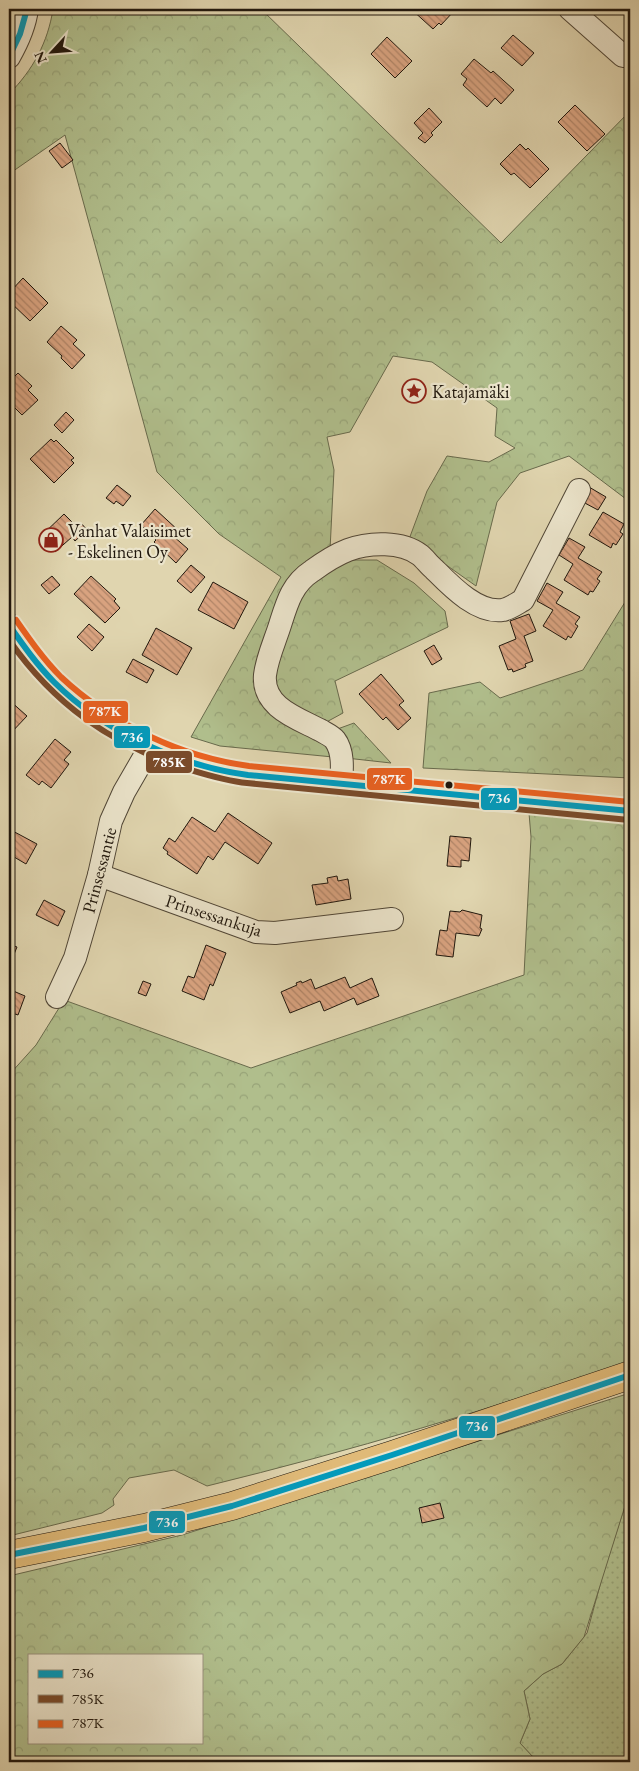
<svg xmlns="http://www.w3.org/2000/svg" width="639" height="1771" viewBox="0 0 639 1771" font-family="'EB Garamond',serif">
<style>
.grass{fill:url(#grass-dots);stroke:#686a4c}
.forest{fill:url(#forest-crowns);stroke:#686a4c;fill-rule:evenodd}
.building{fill:url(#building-back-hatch);stroke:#20170d}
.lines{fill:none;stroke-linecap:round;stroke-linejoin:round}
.minor-casing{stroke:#504636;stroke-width:24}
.major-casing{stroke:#20170d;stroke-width:29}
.minor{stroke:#ebe4cb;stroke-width:22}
.major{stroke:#e0ba78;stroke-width:28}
.bus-1-casing{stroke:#ebe4cb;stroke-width:10}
.bus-2-casing{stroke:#ebe4cb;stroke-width:10}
.bus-3-casing{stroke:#ebe4cb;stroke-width:10}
.bus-1{stroke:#039abb;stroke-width:6}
.bus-2{stroke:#7a4b2a;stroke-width:6}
.bus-3{stroke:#e86121;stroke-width:6}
.bus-dot{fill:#20170d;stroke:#ebe4cb;stroke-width:2}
.labels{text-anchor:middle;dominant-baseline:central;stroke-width:4.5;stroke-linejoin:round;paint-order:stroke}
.poi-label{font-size:18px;fill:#20170d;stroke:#ebe4cb;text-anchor:start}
.street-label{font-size:18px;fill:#20170d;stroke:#ebe4cb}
.line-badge{stroke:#ebe4cb;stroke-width:2}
.badge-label{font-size:14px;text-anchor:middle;font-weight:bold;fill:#fff}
</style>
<defs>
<pattern id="grass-dots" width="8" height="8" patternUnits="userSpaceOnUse" patternTransform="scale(1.25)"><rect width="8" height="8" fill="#b0be8c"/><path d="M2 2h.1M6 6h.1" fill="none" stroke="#97a378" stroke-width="1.8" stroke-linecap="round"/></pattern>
<pattern id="forest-crowns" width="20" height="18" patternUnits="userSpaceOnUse" patternTransform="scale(1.25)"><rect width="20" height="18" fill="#b0be8c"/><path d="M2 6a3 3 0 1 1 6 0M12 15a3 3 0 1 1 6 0" fill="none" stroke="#97a378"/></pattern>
<pattern id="building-back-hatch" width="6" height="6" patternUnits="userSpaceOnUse" patternTransform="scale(1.25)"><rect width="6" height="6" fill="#d9a380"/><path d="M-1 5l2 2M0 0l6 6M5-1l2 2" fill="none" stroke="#b08467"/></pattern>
</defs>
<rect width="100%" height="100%" fill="#e0d5af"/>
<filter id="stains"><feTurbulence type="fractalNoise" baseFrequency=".004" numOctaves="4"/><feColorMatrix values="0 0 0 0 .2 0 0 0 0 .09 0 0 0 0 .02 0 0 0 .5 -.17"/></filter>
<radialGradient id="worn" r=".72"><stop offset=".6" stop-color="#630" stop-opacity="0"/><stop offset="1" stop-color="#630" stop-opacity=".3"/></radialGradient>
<polygon class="grass" points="630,1490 630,1762 540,1762 532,1756 520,1743 530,1719 524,1691 543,1674 562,1664 587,1633 603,1574"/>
<g class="forest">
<path d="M53 9H261L501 243 630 111V502L569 456 520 473 497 502 476 586 425 550 408 542 427 491 447 456 489 462 515 448 495 436 497 408 432 362 393 356 350 432 327 437 334 470 330 550 290 584 264 704 332 743 333 757 220 746 191 737 281 577 219 534 157 472 65 135 9 174V94C33 70 48 42 53 9Z"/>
<polygon points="336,560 377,560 414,583 445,611 448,627 335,681 343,713 321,725 286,708 269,675 295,591"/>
<polygon points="630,594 630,778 423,768 429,693 480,682 500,698 583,670"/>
<polygon points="354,723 391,763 346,758 332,731"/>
<path d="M529 813 630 824V1361C492 1409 350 1451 207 1486L174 1470 129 1478 113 1499 114 1505 102 1513 9 1536V1075L36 1045 64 1000 251 1068 524 975 531 837Z"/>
<path d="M630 1393V1490L584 1637 562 1664 543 1674 524 1691 530 1719 520 1743 532 1756 540 1762H9V1576L182 1535ZM29 1655H201V1742H29Z"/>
</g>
<g class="building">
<polygon points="411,9 452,9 454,11 441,25 439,23 433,29"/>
<polygon points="513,35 534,53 522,66 501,48"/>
<polygon points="387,37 412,61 395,78 371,54"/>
<polygon points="474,59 491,73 493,71 514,90 501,104 495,98 487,107 463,85 467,79 461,74"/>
<polygon points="575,105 605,134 587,151 558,122"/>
<polygon points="429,108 442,122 431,133 433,135 425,143 418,138 423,133 414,123"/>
<polygon points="60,143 73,160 62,168 49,151"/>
<polygon points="520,144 526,150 528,148 549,169 530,188 514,173 511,175 500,164"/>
<polygon points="23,278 48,303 30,321 9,301 9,293"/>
<polygon points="61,326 77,340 73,344 85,355 72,369 61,358 62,356 47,342"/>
<polygon points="18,373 32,386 28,390 38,400 22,415 9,402 11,398 9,396 9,382"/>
<polygon points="66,412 74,420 62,433 54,425"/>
<polygon points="51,439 54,442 56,440 74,458 71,460 74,463 54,483 30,459"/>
<polygon points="117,485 131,496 123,506 116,501 114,504 106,498"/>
<polygon points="589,487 606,497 598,510 581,501"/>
<polygon points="155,509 179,531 173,536 188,549 176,563 154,542 156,540 141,525"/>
<polygon points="603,512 624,524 620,532 623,534 616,545 613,543 611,548 589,535"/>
<polygon points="64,514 77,527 81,523 87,530 75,541 72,537 55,552 40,537"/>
<polygon points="569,538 585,547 578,558 602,572 597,579 600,581 593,592 590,591 588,595 564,580 573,564 559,555"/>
<polygon points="191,565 205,577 191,593 177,581"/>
<polygon points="52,576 60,585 49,594 41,585"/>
<polygon points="91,576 116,599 114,601 120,608 105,623 74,594"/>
<polygon points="213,582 248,602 234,629 198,610"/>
<polygon points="547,583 563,592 556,603 580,617 575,624 578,626 571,638 568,636 566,640 543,626 553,610 537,601"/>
<polygon points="529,614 536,631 524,636 533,661 525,664 526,667 513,672 512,669 508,670 499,646 516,639 510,621"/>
<polygon points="89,624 104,637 92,651 77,637"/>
<polygon points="156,628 192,648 177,675 142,655"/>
<polygon points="434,645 442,659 432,665 424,651"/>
<polygon points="133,659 154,670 147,683 126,672"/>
<polygon points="381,674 404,701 399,705 411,718 398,730 386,717 383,720 359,694"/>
<polygon points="9,700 27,716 9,735"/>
<polygon points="55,739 71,752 64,760 69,764 51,788 42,781 39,785 26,775"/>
<polygon points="228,813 272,843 258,864 225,842 213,860 208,856 197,874 167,854 168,852 163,848 169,838 175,842 192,817 215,832"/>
<polygon points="9,829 37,844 26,864 9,854"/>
<polygon points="450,836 471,838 469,861 461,860 461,867 447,866"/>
<polygon points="337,876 338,881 348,879 351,899 316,905 312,885 328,883 327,878"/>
<polygon points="44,900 65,911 58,926 36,915"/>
<polygon points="462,910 482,915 480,928 482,929 479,936 456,933 453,957 436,955 440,930 447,931 450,911 460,912"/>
<polygon points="9,944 17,947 10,964 9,964"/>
<polygon points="206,945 226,953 213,986 210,984 204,1000 182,991 188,976 194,978"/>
<polygon points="345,977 350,988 372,978 379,996 357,1005 354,998 324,1011 320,1001 290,1013 281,992 297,985 296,983 301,981 302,983 311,979 315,989"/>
<polygon points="143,981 151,984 146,996 138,993"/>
<polygon points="11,990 25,996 18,1015 9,1012 9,996"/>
<polygon points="440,1503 444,1518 422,1523 419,1508"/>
</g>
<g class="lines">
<g class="minor-casing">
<g id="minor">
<polyline points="570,9 623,56"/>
<path d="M9 57C17 43 25 25 27 9"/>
<path d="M9 625C64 712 137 751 236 773 251 776 268 776 284 778 321 782 357 786 393 789 472 797 551 804 630 811"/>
<path d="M341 785C342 771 344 752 335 740 332 736 325 733 320 730 297 718 262 707 265 675 267 658 275 641 280 625 287 603 292 584 312 571 323 563 335 555 348 550 369 542 402 541 420 555 425 559 429 565 434 569 450 585 477 614 503 610 511 608 516 604 523 600L579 490"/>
<polyline points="99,875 256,932 275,933 392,919"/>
<polyline points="57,997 75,958 99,875 111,821 124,792 150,747"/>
</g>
</g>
<g class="major-casing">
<polyline id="major" points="9,1555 144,1528 232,1506 392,1455 630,1375"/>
</g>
<use href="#minor" class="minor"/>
<use href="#major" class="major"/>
<g class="bus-1-casing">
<g id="bus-1">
<polyline points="9,57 20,34 27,9"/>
<path d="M9 625C23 645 37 665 54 682 103 731 179 766 248 775L630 811"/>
<polyline points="9,1555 144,1528 232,1506 392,1455 630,1375"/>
</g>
</g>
<g class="bus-2-casing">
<path id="bus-2" d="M9 640C54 704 109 743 184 768 204 774 225 781 247 783L629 820"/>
</g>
<g class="bus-3-casing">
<path id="bus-3" d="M16 620C30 640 44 660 61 677 111 724 181 757 249 766L630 802"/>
</g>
<use href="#bus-1" class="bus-1"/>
<use href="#bus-2" class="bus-2"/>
<use href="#bus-3" class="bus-3"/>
</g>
<defs>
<g id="sight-ring" transform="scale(1.25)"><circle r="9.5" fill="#ebe4cb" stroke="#8f2418" stroke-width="1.5"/><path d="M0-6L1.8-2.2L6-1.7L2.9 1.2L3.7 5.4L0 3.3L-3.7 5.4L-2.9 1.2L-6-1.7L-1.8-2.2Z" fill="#8f2418"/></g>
<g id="shop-ring" transform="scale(1.25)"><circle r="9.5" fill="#ebe4cb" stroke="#8f2418" stroke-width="1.5"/><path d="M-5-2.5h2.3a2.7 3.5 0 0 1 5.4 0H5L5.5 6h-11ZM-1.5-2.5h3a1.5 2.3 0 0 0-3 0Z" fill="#8f2418"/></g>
</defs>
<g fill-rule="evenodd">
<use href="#sight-ring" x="414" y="391"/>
<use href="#shop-ring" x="51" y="540"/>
</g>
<circle class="bus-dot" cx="449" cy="785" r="4.5"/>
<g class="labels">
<g class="poi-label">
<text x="432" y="391">Katajamäki</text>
<text x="68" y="530">Vanhat Valaisimet<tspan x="68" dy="21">- Eskelinen Oy</tspan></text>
</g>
<g class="street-label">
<text transform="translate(99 870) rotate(-75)">Prinsessantie</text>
<text transform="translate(214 915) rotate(18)">Prinsessankuja</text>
</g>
</g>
<g class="line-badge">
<rect x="82" y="700" width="47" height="24" rx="5" fill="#e86121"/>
<rect x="113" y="725" width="38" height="24" rx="5" fill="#039abb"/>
<rect x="145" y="750" width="48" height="24" rx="5" fill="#7a4b2a"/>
<rect x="366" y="767" width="47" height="24" rx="5" fill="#e86121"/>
<rect x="480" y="787" width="38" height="24" rx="5" fill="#039abb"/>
<rect x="458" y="1415" width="38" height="24" rx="5" fill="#039abb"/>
<rect x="148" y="1510" width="38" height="24" rx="5" fill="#039abb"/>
</g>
<g class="badge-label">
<text x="105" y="716">787K</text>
<text x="132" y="742">736</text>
<text x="169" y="767">785K</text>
<text x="389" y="784">787K</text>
<text x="499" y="803">736</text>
<text x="477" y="1431">736</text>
<text x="167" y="1527">736</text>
</g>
<rect width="639" height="1771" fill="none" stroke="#e0d5af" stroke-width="30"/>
<rect x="10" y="10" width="619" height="1751" fill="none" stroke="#20170d" stroke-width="2.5"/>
<rect x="15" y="15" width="609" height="1741" fill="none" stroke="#20170d"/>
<rect x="28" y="1654" width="175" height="90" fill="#ebe4cb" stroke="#9a927f"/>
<rect x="38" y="1670" width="25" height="8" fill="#039abb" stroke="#9a927f"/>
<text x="72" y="1678" font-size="15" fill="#20170d">736</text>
<rect x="38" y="1695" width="25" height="8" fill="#7a4b2a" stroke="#9a927f"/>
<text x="72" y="1704" font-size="15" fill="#20170d">785K</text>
<rect x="38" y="1720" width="25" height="8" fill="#e86121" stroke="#9a927f"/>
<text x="72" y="1728" font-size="15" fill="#20170d">787K</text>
<g transform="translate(52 52) rotate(244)" stroke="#ebe4cb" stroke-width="4" paint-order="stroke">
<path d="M0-4L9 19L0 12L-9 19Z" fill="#20170d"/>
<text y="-8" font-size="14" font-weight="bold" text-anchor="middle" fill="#20170d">N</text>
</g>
<rect width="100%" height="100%" filter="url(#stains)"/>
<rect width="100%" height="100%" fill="url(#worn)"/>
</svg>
